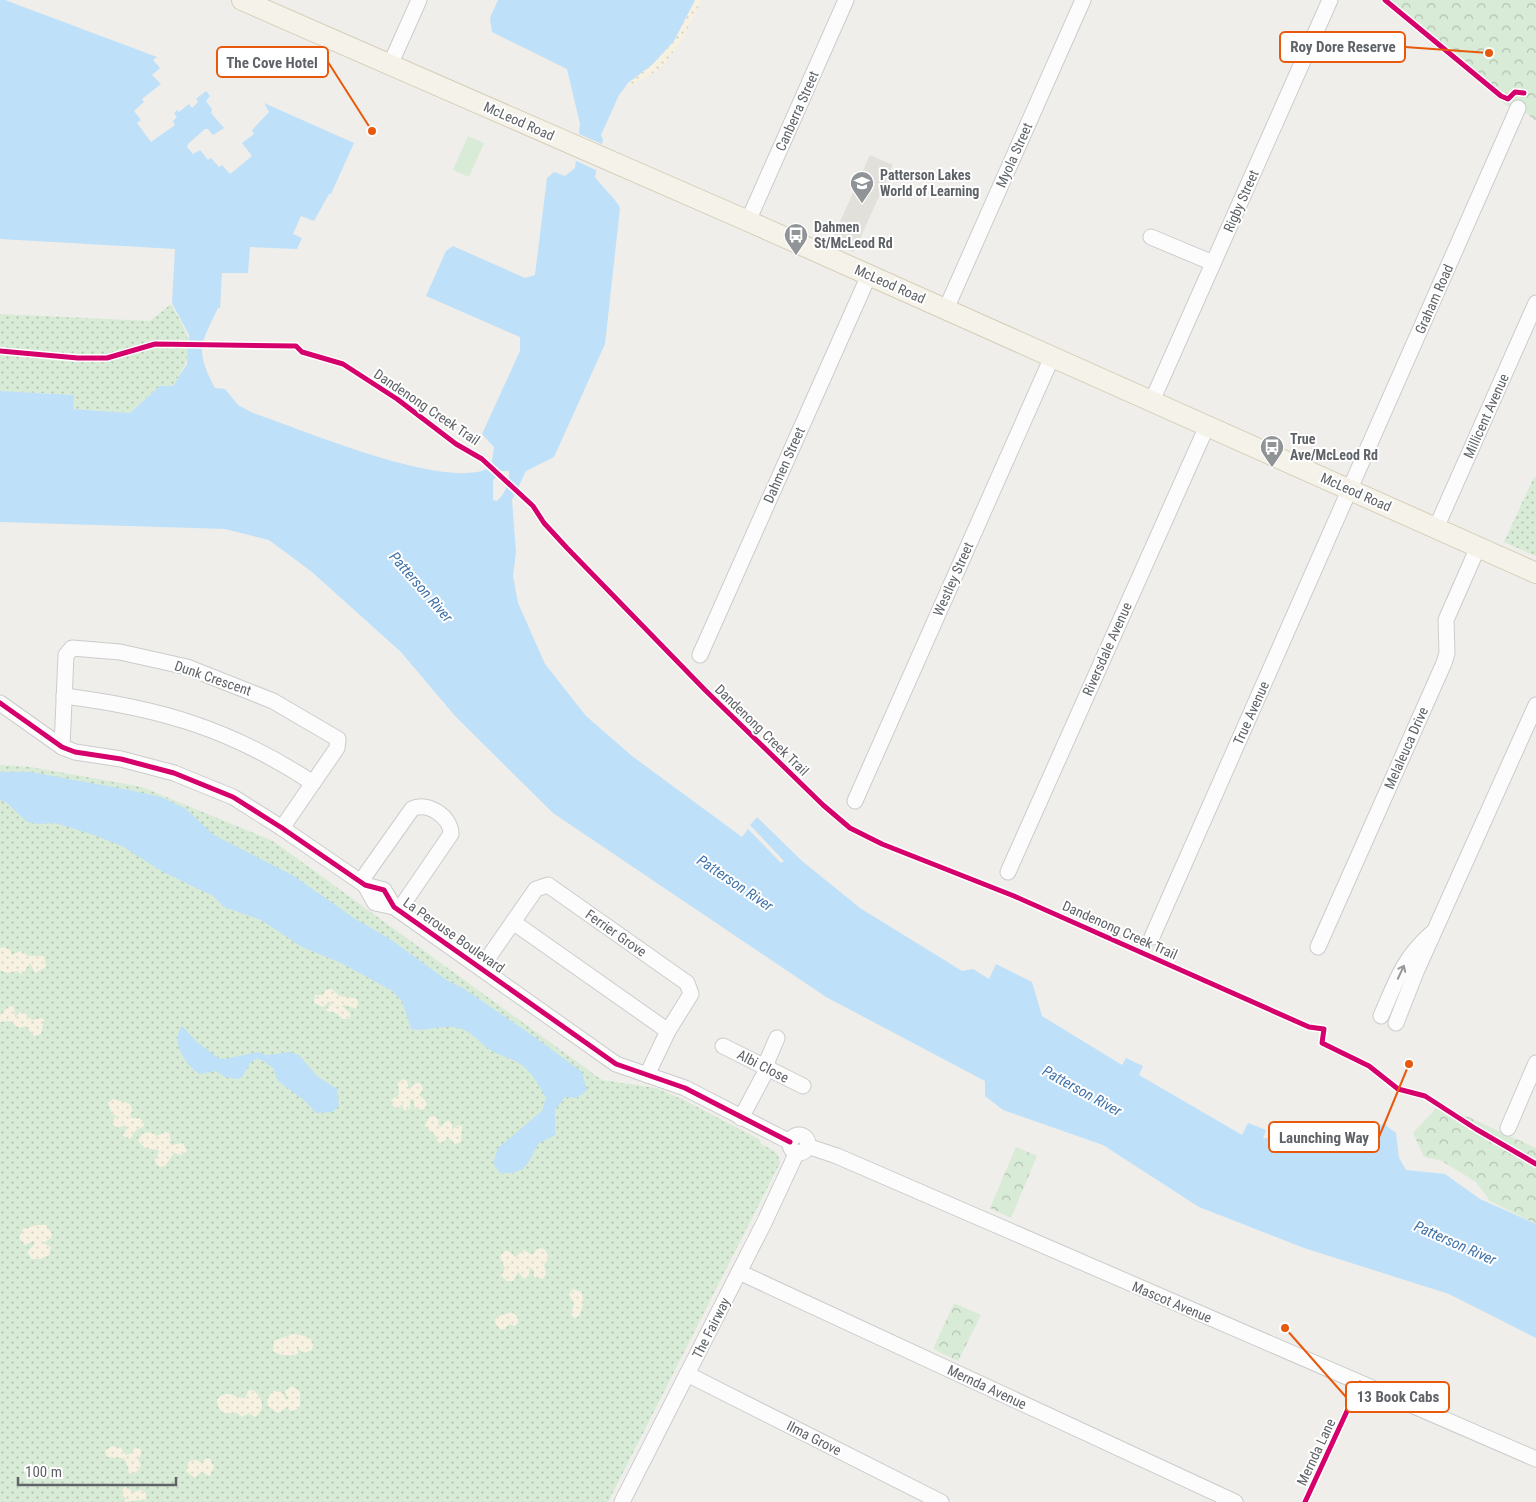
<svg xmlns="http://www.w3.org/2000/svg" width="1536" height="1502" viewBox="0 0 1536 1502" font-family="'Roboto Condensed',sans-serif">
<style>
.education{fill:#e2e0da}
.grass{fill:url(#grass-dots)}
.sand{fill:url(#sand-dots)}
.park{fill:url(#park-crowns)}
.garden{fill:#d8ebd6}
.water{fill:#bfe0f9;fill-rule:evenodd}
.pier{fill:#efeeea}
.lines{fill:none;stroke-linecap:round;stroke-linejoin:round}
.minor-casing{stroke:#cbcccc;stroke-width:17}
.major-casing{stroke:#d7ceb8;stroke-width:22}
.minor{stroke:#fdfcfc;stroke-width:15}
.major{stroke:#f4f2e9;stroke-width:20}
.cycleway-casing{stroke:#fff;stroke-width:8}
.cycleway{stroke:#d6006c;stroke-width:5}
.oneway{stroke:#96999c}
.labels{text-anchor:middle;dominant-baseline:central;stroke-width:4;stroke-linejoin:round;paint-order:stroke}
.street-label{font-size:14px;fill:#5f6368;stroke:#fff}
.poi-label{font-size:14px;font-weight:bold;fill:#5f6368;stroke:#fff;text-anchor:start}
.water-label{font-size:15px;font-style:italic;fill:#4174aa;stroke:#fff}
.leader{fill:none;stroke:#e8590c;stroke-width:2}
.callout-dot{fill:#e8590c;stroke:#fff;stroke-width:2}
.callout{fill:#fff;stroke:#e8590c;stroke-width:2}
.callout-label{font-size:15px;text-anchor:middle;font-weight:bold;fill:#5f6368}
</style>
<defs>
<pattern id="grass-dots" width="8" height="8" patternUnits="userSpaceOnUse" patternTransform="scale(1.25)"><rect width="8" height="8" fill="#d8ebd6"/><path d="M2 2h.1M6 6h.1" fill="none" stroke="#b2c2b1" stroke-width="1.8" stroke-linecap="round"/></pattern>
<pattern id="sand-dots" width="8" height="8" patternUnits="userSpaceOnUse" patternTransform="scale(1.25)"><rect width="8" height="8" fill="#f6f1e1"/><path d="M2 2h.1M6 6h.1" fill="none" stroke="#d5d1c4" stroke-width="1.8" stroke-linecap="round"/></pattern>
<pattern id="park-crowns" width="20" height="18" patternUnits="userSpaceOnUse" patternTransform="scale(1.25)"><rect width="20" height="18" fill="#d8ebd6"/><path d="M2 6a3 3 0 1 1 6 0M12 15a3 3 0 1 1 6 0" fill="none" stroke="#b2c2b1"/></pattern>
</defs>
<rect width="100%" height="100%" fill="#efeeea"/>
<polygon class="education" points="870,155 893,165 854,252 831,242"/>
<g class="grass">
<path d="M171 304C192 341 197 349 173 386H160L130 413 73 409V395L0 391V314L150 321Z"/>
<polygon points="1534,477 1536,478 1536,556 1504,542"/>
<path d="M0 765 31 767 142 787 273 841 602 1080 656 1088 684 1100 760 1140 761 1144C770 1149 780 1152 780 1163L608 1502H0Z"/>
</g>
<g class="sand">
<polygon points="695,0 702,0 683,38 666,63 655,72 627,87 628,83 653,64 674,41"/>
<path d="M5 947 11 951 12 955 21 951 28 956H44L46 967 35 973 30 963 22 975 17 971C11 973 7 974 0 970V948Z"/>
<polygon points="332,989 339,996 355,998 358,1001 357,1009 345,1005 342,1006 350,1013 350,1019 343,1019 336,1013 327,1011 326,1009 331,1004 330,1001 323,1007 314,1003 315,995 323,995 326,990"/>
<polygon points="9,1006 14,1007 15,1017 22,1011 32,1020 42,1018 44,1020 41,1034 34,1036 26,1026 19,1028 10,1021 0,1022 0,1015"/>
<polygon points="403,1079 407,1081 409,1090 416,1083 421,1084 423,1089 419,1095 424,1099 427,1104 423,1110 415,1108 413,1099 410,1100 410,1109 404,1110 402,1104 398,1109 393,1106 391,1100 399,1095 398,1083"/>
<polygon points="113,1099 130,1104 133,1111 130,1114 131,1118 139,1118 144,1122 144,1126 136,1130 130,1139 123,1136 127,1128 125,1125 118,1128 112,1124 116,1115 112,1114 108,1103"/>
<polygon points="435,1116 439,1120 438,1124 440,1127 448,1120 452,1124 452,1130 458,1125 462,1126 461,1142 455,1144 448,1137 442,1143 438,1142 435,1135 425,1126 429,1117"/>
<polygon points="150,1132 157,1136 165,1132 169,1133 171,1140 169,1142 171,1145 183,1143 187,1151 181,1155 174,1153 165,1166 160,1167 156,1164 155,1160 159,1152 158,1150 145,1148 138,1141 142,1134"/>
<polygon points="37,1225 46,1225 52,1234 51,1238 43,1243 51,1247 49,1255 41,1259 32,1259 27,1252 35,1244 34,1241 25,1245 19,1238 23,1229"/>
<polygon points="541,1248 545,1250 549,1257 544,1265 546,1274 543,1279 534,1277 534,1271 530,1267 528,1279 523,1278 518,1272 513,1281 507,1281 501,1276 505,1268 500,1257 504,1251 509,1251 515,1257 524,1250 532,1255 537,1249"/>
<polygon points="573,1289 582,1292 583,1303 580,1315 575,1319 571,1314 574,1304 569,1294"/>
<polygon points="512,1312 518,1317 518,1323 514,1326 509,1324 505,1329 500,1329 495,1323 496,1317"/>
<path d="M293 1334C302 1336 310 1334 313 1344L312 1350 303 1353 297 1347 298 1353 295 1355H281L273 1351 274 1341Z"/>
<polygon points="292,1386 300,1392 300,1405 298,1409 290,1411 287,1407 278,1413 268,1406 267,1399 273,1391 282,1392 286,1400 288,1399 285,1391"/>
<path d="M249 1390H253C263 1398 266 1410 255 1417L249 1413 242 1417 237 1413H223L218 1407 217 1399C231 1388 234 1399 245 1398Z"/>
<polygon points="112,1446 121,1448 126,1455 130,1454 136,1447 140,1449 142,1452 138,1459 141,1465 139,1470 132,1474 129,1473 126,1461 123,1458 107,1457 105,1451"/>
<polygon points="206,1458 210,1459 214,1467 210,1476 201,1472 195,1478 186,1471 189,1461 196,1460 202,1463"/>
<polygon points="125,1486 133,1492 141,1490 145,1492 147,1499 124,1502 126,1499 121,1493"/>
</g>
<g class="park">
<polygon points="1379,0 1536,0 1536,121 1526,113 1506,105"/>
<polygon points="1442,1102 1453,1110 1536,1148 1536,1224 1490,1201 1476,1182 1442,1161 1424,1157 1413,1133"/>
<polygon points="1016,1147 1037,1156 1011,1218 990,1208"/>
<polygon points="954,1303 981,1315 958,1361 933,1349"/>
</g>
<polygon class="garden" points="468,136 484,143 469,177 453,170"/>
<g class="water">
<path d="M0 0H5L157 57 153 60 160 68 152 75 161 84 142 99 144 102 134 111 141 120 137 123 151 142 175 125 173 121 177 117 174 113 177 110 179 112 189 104 192 108 198 102 196 99 206 91 210 96 206 101 212 109 211 113 224 128 213 135 208 129H205L188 144 187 147 193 154 200 150 208 160 211 158 219 167 222 165 230 174 252 156 242 143 254 134 252 130 269 112 264 103 354 143 331 194H329L314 221 301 216 293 234 302 238 297 249 250 247 248 273H222L220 308H218C200 345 195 350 215 388L225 389 238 405 253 413C301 429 449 493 491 467L494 447 482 434 520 351V337L426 296 446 251 453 246 525 278 535 275 547 178 554 172 565 176 575 168 580 124 567 69 492 32 490 18 498 0H695L674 41 653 64 628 83 619 95 601 135 603 140 595 177C602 187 616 199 620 208L605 344 554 457 526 471 512 500 516 552 513 576 518 603 545 664 586 716 632 756 742 837 748 829 781 863 784 861 750 825 757 817 802 861 860 908 962 971 973 969 989 979 996 964 1032 982 1042 1016 1122 1065 1126 1058 1143 1066 1139 1075 1242 1135 1248 1123 1266 1130 1263 1139C1299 1128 1302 1142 1334 1151 1340 1150 1359 1141 1364 1138 1371 1133 1376 1126 1384 1124L1396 1133 1399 1158 1406 1170 1445 1174 1480 1199 1536 1224V1338L1449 1294 1304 1248 1199 1207 1103 1145 1003 1110 985 1096V1081L826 997 553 813 455 716 401 652 312 572 269 540 225 529 0 522V391L74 395 73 409 130 413 160 386H173L187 364 189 335 172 303 175 249 0 239ZM502 471H509C510 482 505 494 497 501L493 500V480Z"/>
<path d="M0 772H31L129 790 161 797 186 809 214 835 294 876 354 918 390 939 448 981 463 988 536 1038 582 1072 587 1090 577 1098 565 1097 555 1110V1135L538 1144 530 1160 523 1169 512 1173H500L493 1163 498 1148 542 1111 546 1098C539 1085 530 1069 517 1062 507 1057 498 1055 489 1049 476 1040 471 1029 453 1027 438 1025 425 1032 411 1029L402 1001 391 990 374 981 341 963 302 947 261 920 224 907 213 896 163 872 122 846 91 834 55 823 39 824 27 822 7 803 0 800Z"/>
<path d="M182 1026 196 1041 218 1058 225 1059 257 1052 267 1055 290 1052 299 1055 317 1076 337 1089 339 1105 333 1112 316 1113 305 1101 278 1081 273 1068 262 1060 256 1059 251 1062 242 1077 238 1079 225 1077 216 1071 200 1074C185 1065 170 1042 182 1026Z"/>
</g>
<polygon class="pier" points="577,133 604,145 598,171 574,160"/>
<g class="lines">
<g class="minor-casing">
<g id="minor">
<polyline points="390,65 419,0"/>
<polyline points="748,221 846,0"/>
<polyline points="1151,237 1213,263"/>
<polyline points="946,309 1083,0"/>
<polyline points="1152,401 1330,0"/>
<polyline points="1436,528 1536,303"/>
<polyline points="700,655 869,275"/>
<path d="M64 696C160 708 231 729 313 783"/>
<polyline points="0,703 62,747 75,752 121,759 174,773 233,797 282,828 365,885 384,890 394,907 616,1064 685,1088 790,1142"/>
<polyline points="62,747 66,655 72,648 120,652 187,667 273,701 338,739 337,748 282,828"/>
<polyline points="855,801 1052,357"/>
<polyline points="1008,872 1207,426"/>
<path d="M361 881 412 809C428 801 451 817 451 834L399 910"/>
<polyline points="365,885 375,903 394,907"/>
<polyline points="513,922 668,1031"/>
<polyline points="1152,937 1518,108"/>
<polyline points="1318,947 1444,663 1447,653 1446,620 1478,547"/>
<polyline points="481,968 536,889 548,885 687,983 691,994 668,1031 647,1075"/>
<path d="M1381 1016C1396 982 1403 958 1432 933"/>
<polyline points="1396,1023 1416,972 1536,705"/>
<polyline points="723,1046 803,1086"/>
<polyline points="741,1118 767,1069 768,1059 777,1038"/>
<polyline points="1508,1128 1536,1063"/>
<circle cx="799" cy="1144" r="9"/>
<polyline points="807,1146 837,1156 1536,1459"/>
<polyline points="739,1272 1235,1502"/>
<polyline points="687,1374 941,1502"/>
<polyline points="622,1502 764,1223 797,1152"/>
</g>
</g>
<g class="major-casing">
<polyline id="major" points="242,0 748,221 1536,573"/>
</g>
<use href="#minor" class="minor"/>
<use href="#major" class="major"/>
<g class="cycleway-casing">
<g id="cycleway">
<polyline points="1385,0 1501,96 1508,99 1515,92 1524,93"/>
<polyline points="0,351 78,358 107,358 155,344 296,346 302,352 343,364 397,399 456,444 482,459 533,506 544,523 567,548 705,690 823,805 850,828 882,844 1014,896 1309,1027 1324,1029 1322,1043 1369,1066 1398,1089 1425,1096 1476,1129 1536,1164"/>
<polyline points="0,703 62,747 75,752 121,759 174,773 233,797 282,828 365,885 384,890 394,907 616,1064 685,1088 790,1142"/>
<polyline points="1305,1502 1360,1383"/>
</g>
</g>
<use href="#cycleway" class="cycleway"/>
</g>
<defs><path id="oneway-shaft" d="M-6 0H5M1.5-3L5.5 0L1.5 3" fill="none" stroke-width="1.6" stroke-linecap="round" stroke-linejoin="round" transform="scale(1.25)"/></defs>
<use class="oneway" href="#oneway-shaft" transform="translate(1401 972) rotate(-65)"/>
<defs>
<g id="school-pin" transform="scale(1.25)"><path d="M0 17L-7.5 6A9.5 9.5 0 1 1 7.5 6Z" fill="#919496" stroke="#fff"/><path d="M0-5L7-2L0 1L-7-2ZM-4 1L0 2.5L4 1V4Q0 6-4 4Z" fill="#fff"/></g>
<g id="bus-pin" transform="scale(1.25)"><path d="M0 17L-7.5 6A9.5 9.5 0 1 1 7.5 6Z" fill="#919496" stroke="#fff"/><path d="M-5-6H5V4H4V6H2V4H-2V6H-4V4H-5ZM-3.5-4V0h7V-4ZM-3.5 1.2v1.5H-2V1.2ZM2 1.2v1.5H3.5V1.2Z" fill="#fff"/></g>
</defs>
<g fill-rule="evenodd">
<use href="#school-pin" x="862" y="183"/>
<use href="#bus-pin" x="796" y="235"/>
<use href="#bus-pin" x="1272" y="447"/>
</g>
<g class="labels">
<g class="street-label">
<text transform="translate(797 111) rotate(-66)">Canberra Street</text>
<text transform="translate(519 121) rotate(24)">McLeod Road</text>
<text transform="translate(1014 155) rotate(-66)">Myola Street</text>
<text transform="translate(1241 201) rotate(-66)">Rigby Street</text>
<text transform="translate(890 284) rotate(24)">McLeod Road</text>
<text transform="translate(1434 299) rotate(-66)">Graham Road</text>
<text transform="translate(427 407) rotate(34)">Dandenong Creek Trail</text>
<text transform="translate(1486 416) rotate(-66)">Millicent Avenue</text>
<text transform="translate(784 465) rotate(-66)">Dahmen Street</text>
<text transform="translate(1356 492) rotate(24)">McLeod Road</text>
<text transform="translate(953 579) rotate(-66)">Westley Street</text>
<text transform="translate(1107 649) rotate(-66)">Riversdale Avenue</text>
<text transform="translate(213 678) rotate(19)">Dunk Crescent</text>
<text transform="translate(1251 713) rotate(-66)">True Avenue</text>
<text transform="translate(762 730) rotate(44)">Dandenong Creek Trail</text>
<text transform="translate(1406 748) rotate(-66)">Melaleuca Drive</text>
<text transform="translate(1120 930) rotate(24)">Dandenong Creek Trail</text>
<text transform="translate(616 933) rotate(35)">Ferrier Grove</text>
<text transform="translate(454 935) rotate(35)">La Perouse Boulevard</text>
<text transform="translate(763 1066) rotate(27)">Albi Close</text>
<text transform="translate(1172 1302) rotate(23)">Mascot Avenue</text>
<text transform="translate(711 1328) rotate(-63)">The Fairway</text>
<text transform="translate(987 1387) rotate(25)">Mernda Avenue</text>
<text transform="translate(814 1438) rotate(27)">Ilma Grove</text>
<text transform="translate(1316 1452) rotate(-65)">Mernda Lane</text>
</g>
<g class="poi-label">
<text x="880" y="175">Patterson Lakes<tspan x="880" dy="16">World of Learning</tspan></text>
<text x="814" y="227">Dahmen<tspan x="814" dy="16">St/McLeod Rd</tspan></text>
<text x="1290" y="439">True<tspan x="1290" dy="16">Ave/McLeod Rd</tspan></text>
</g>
<g class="water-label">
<text transform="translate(421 587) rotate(49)">Patterson River</text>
<text transform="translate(735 883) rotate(34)">Patterson River</text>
<text transform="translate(1082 1091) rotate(29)">Patterson River</text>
<text transform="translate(1455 1243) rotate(24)">Patterson River</text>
</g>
</g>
<path class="leader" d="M1489 53L1405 47M372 131L328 62M1409 1064L1379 1137M1285 1328L1346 1397"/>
<g class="callout-dot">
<circle cx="1489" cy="53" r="5"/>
<circle cx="372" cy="131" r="5"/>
<circle cx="1409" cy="1064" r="5"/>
<circle cx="1285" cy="1328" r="5"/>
</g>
<g class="callout">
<rect x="1280" y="32" width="125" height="30" rx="5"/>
<rect x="217" y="47" width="111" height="30" rx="5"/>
<rect x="1269" y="1122" width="110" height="30" rx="5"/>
<rect x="1346" y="1382" width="103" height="30" rx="5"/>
</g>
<g class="callout-label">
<text x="1343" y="52">Roy Dore Reserve</text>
<text x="272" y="68">The Cove Hotel</text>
<text x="1324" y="1143">Launching Way</text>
<text x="1398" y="1402">13 Book Cabs</text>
</g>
<path d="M18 1477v8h158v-8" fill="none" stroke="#5f6368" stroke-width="2.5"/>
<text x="25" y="1477" font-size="15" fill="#5f6368" stroke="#ffffff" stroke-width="4" paint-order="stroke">100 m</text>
</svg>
